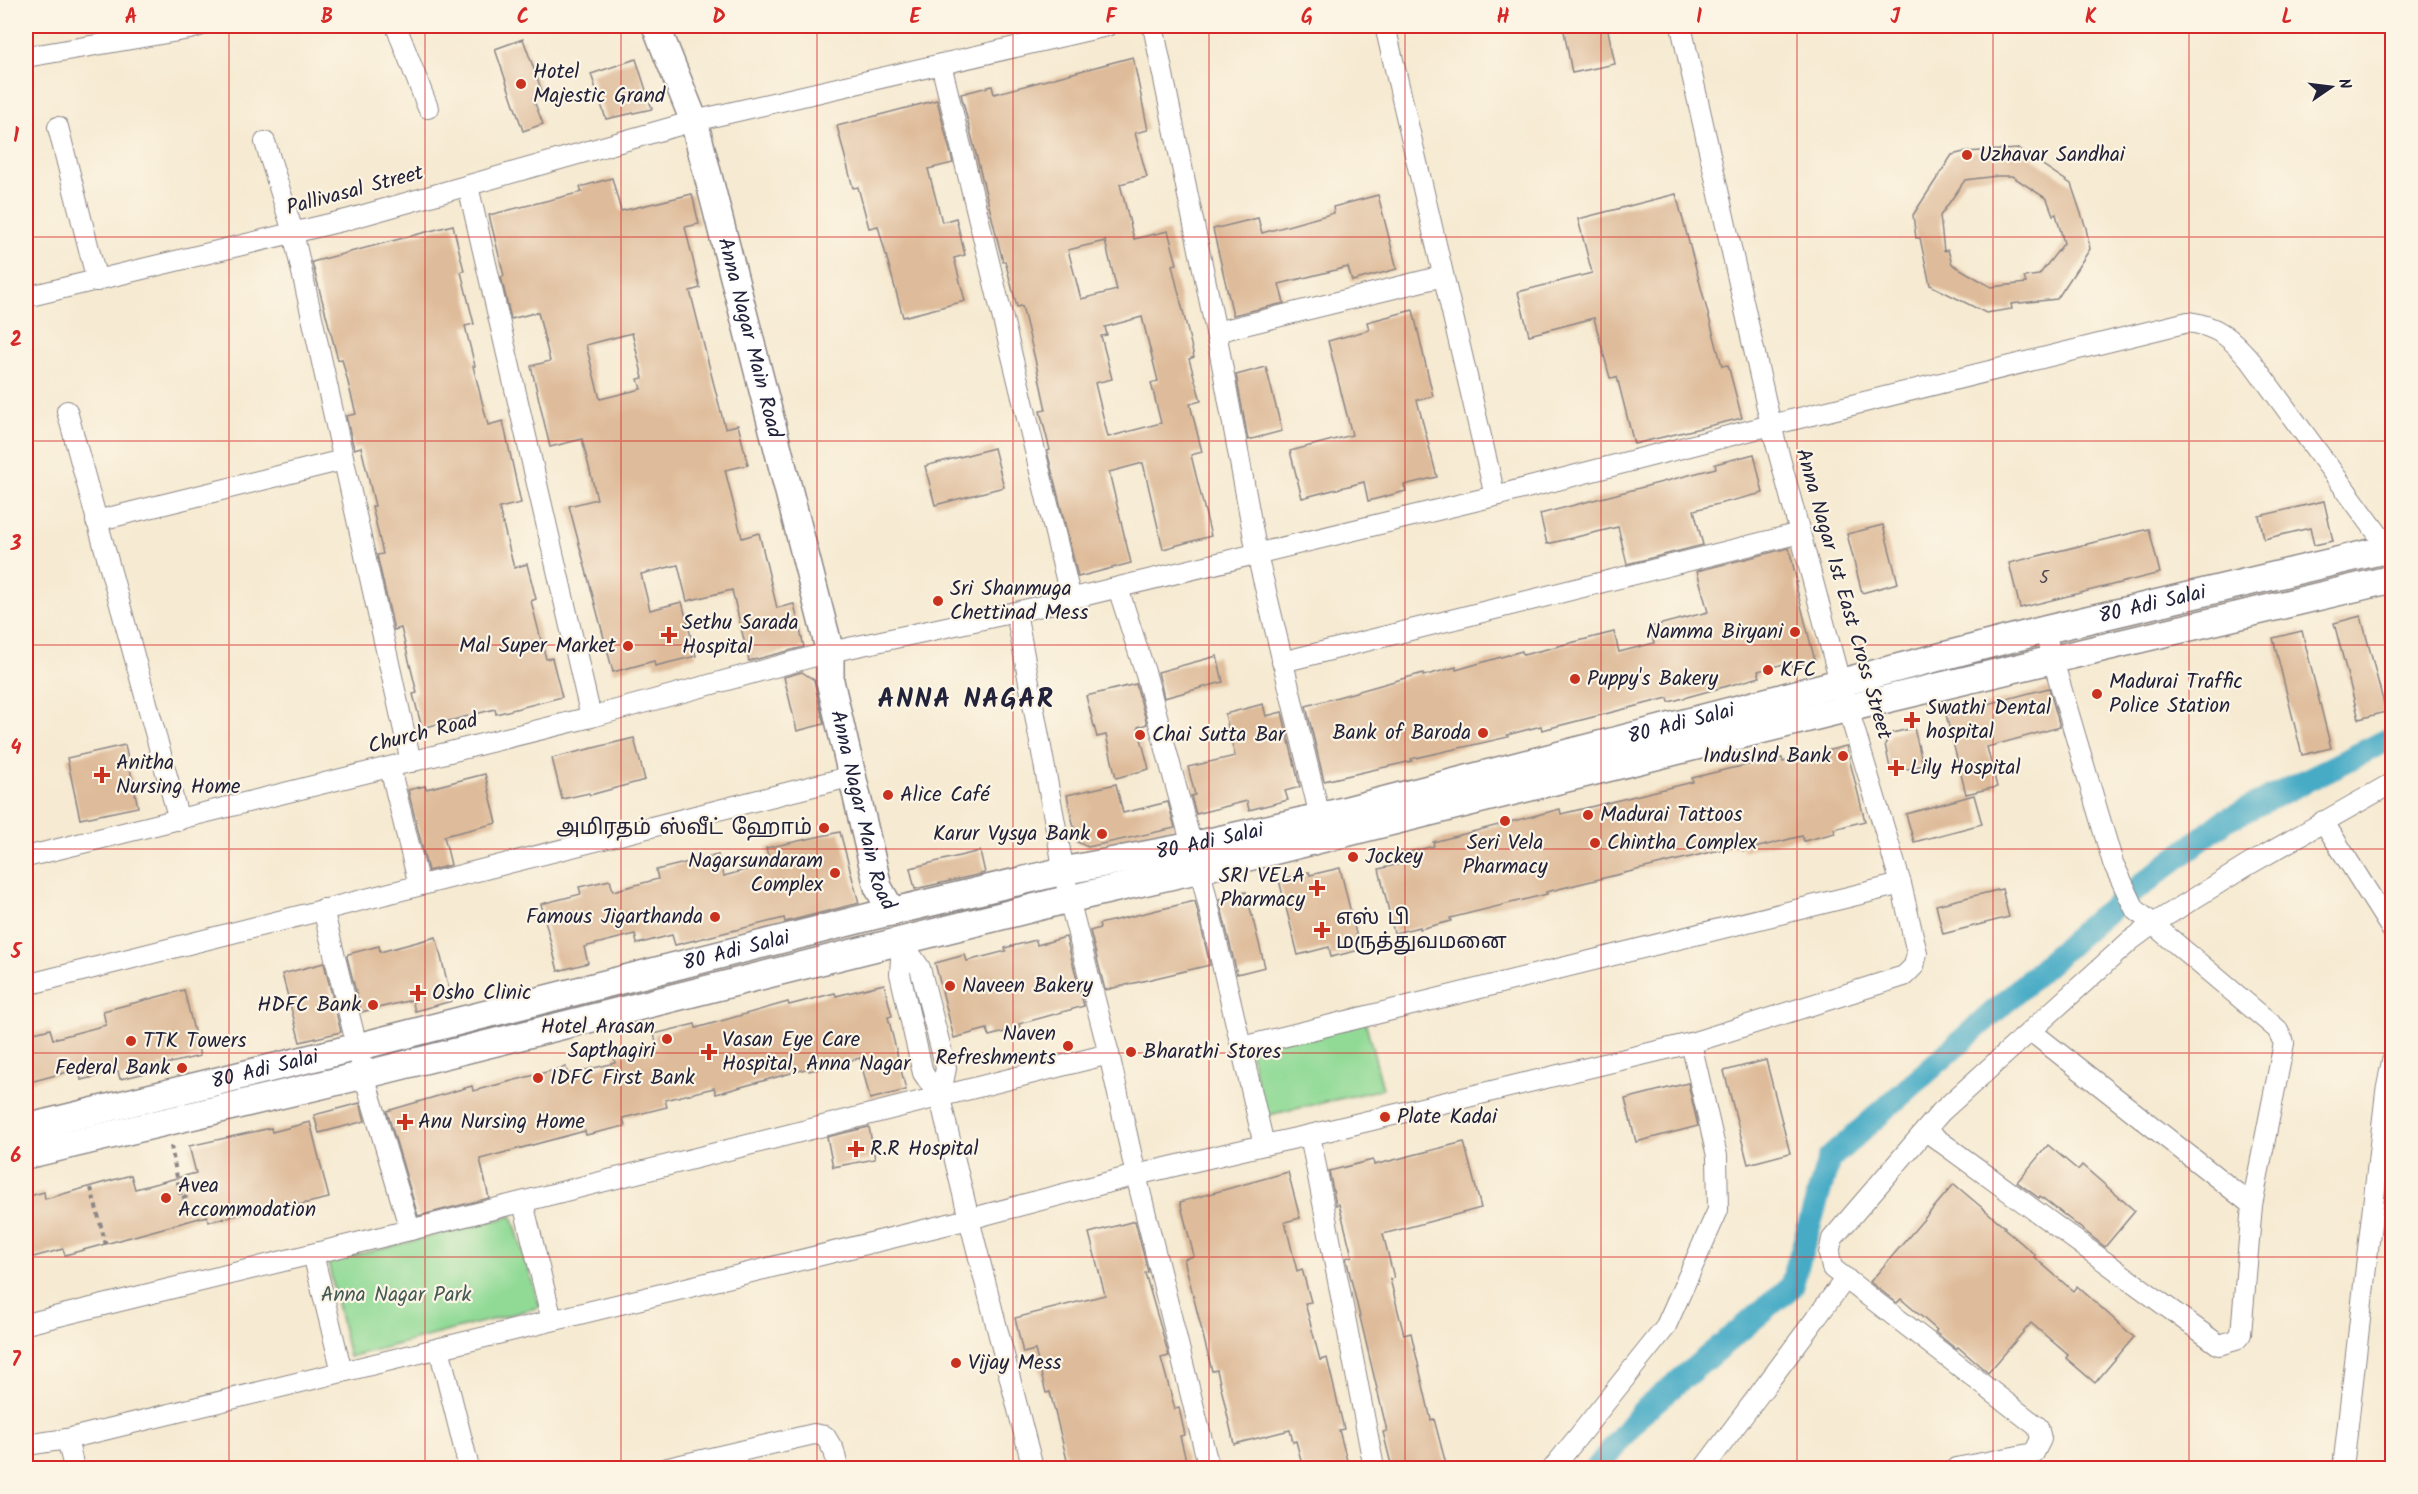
<svg xmlns="http://www.w3.org/2000/svg" width="2418" height="1494" viewBox="0 0 2418 1494" font-family="Kalam,'Noto Sans Tamil',sans-serif">
<style>
.green{fill:#91da96;stroke:#5a7e68;stroke-width:1.5}
.lines{fill:none;stroke-linecap:round;stroke-linejoin:round}
.canal{stroke:#46abc6;stroke-width:24}
.building{fill:#debb9a;fill-rule:evenodd}
.street-casing{stroke:#8c8686;stroke-width:22}
.secondary-casing{stroke:#8c8686;stroke-width:30}
.path{stroke:#8c8686;stroke-width:4;stroke-dasharray:4.5 4.5;stroke-linecap:butt}
.street{stroke:#fff;stroke-width:20}
.secondary{stroke:#fff;stroke-width:27}
.grid{fill:none;stroke:#d62828;stroke-width:1.5;stroke-opacity:0.55}
.poi-dot{fill:#c8321e;stroke:#fcf5e5;stroke-width:2}
.labels{text-anchor:middle;dominant-baseline:central;stroke-width:4.5;stroke-linejoin:round;paint-order:stroke}
.number-label{font-size:18px;fill:#514853}
.poi-label{font-size:21px;fill:#22223b;stroke:#fcf5e5;text-anchor:start}
.street-label{font-size:21px;fill:#22223b;stroke:#fcf5e5}
.park-label{font-size:21px;fill:#435956;stroke:#fcf5e5}
.district-label{font-size:27px;font-weight:bold;letter-spacing:1.5px;fill:#22223b;stroke:#fcf5e5}
.neatline{fill:none;stroke:#d62828;stroke-width:2}
.grid-label{font-size:20px;text-anchor:middle;font-weight:bold;fill:#d62828}
</style>
<rect width="100%" height="100%" fill="#fcf5e5"/>
<filter id="ink" filterUnits="userSpaceOnUse"><feTurbulence type="fractalNoise" baseFrequency=".0167" numOctaves="2"/><feDisplacementMap in="SourceGraphic" scale="12" xChannelSelector="R" yChannelSelector="G"/><feConvolveMatrix kernelMatrix="1 2 1 2 8 2 1 2 1" color-interpolation-filters="sRGB"/></filter>
<filter id="wash" filterUnits="userSpaceOnUse"><feTurbulence type="fractalNoise" baseFrequency=".008" numOctaves="4" result="noise"/><feDisplacementMap in="SourceGraphic" scale="24" xChannelSelector="R" yChannelSelector="G"/><feGaussianBlur stdDeviation="1.35" result="paint"/><feColorMatrix in="noise" values="0 0 0 0 0 0 0 0 0 0 0 0 0 0 0 0 0 1.4 0 .05"/><feComposite in="paint" operator="in"/></filter>
<g filter="url(#wash)">
<rect width="100%" height="100%" fill="#f6ead2"/>
<g class="green">
<polygon points="1362,1009 1383,1089 1264,1116 1247,1036"/>
<polygon points="512,1216 540,1307 349,1357 328,1262"/>
</g>
<g class="lines">
<polyline class="canal" points="1597,1468 1640,1414 1791,1287 1829,1159 2099,918 2226,820 2392,738"/>
</g>
<g id="blocks">
<g class="building">
<polygon points="1563,26 1607,26 1615,64 1572,73"/>
<polygon points="523,39 543,94 533,98 543,124 523,131 495,49"/>
<path d="M1133 57 1148 130 1135 133 1147 177 1120 184 1134 239 1168 231 1177 264 1172 265 1194 357 1189 359 1201 401 1190 404 1202 452 1191 455 1211 536 1163 549 1143 463 1109 472 1131 563 1078 577 1047 451 1050 450 1040 411 1046 410 1035 359 1022 306 1017 307 1005 261 1003 262 961 94 992 86 994 94ZM1105 241 1117 290 1081 299 1068 250ZM1142 317 1158 381 1151 383 1161 423 1108 437 1095 383 1112 379 1101 336 1107 335 1105 327Z"/>
<polygon points="636,59 652,109 606,119 591,74"/>
<polygon points="937,100 953,163 928,169 942,222 956,218 965,255 954,258 965,301 903,317 878,226 869,228 858,187 853,188 837,126"/>
<path d="M2019 149 2071 184 2086 228 2090 249 2057 299 2011 304 2012 309 1986 313 1930 285 1920 238H1916L1913 215 1952 155 1964 152ZM1997 176H2012L2047 199 2053 215 2056 214 2064 243 2039 275 2024 277 2026 283 1991 287 1952 264 1948 250 1944 251 1940 216 1965 180Z"/>
<path d="M612 178 621 211 692 194 699 224 685 227 700 288 690 291 725 428 738 425 748 465 725 470 742 538 759 533 777 608 794 604 804 647 749 661 732 590 687 601 678 565 641 574 650 610 682 602 696 656 655 666 654 661 613 672 569 506 597 499 582 439 550 447 531 366 550 361 538 312 511 319 501 277 504 276 489 215 582 192 580 187ZM632 333 643 378 638 379 641 389 600 399 586 345Z"/>
<polygon points="1676,194 1722,366 1728,365 1742,418 1634,444 1617,377 1610,378 1594,318 1529,335 1518,292 1592,273 1578,219"/>
<polygon points="1378,195 1397,269 1352,281 1348,267 1279,284 1284,303 1233,315 1213,229 1258,218 1262,233 1334,213 1333,207"/>
<polygon points="453,225 464,271 461,272 474,324 465,326 475,366 473,366 488,425 503,421 521,503 499,508 514,568 527,564 536,599 531,601 546,659 552,658 562,697 496,714 495,709 422,728 413,694 417,693 401,628 394,630 377,555 383,554 372,506 375,506 361,447 354,449 346,416 356,414 342,359 338,360 312,262"/>
<polygon points="1413,310 1433,396 1417,400 1437,477 1404,485 1406,491 1368,501 1364,482 1302,498 1290,451 1352,435 1328,341 1369,330 1367,322"/>
<polygon points="1266,367 1282,431 1248,440 1236,375"/>
<polygon points="994,448 1004,487 935,505 925,466"/>
<polygon points="1754,454 1763,493 1694,510 1703,545 1627,564 1618,527 1547,544 1540,514 1716,468 1715,464"/>
<polygon points="2324,501 2333,541 2314,545 2310,528 2264,539 2259,516"/>
<polygon points="1883,525 1898,583 1862,593 1847,534"/>
<polygon points="2149,529 2160,573 2020,608 2009,563"/>
<polygon points="1789,548 1797,582 1795,582 1815,661 1792,667 1791,662 1758,671 1760,677 1669,702 1668,698 1542,730 1541,726 1507,735 1508,737 1411,759 1412,761 1324,781 1306,706 1423,673 1423,676 1456,667 1456,670 1522,651 1523,655 1614,632 1619,652 1654,643 1650,627 1708,612 1697,571"/>
<polygon points="2361,616 2386,712 2359,719 2334,623"/>
<polygon points="2302,631 2331,748 2302,755 2273,638"/>
<polygon points="1217,656 1223,682 1164,698 1158,672"/>
<polygon points="802,672 814,680 824,724 797,731 784,677"/>
<polygon points="1136,684 1147,724 1138,727 1149,769 1116,778 1106,735 1097,737 1086,696"/>
<polygon points="2049,688 2060,727 1987,747 1997,787 1966,794 1946,715"/>
<polygon points="1263,704 1266,716 1282,712 1300,787 1285,791 1288,800 1249,810 1247,801 1196,814 1191,796 1195,795 1188,767 1235,756 1225,714"/>
<polygon points="1914,728 1923,765 1891,773 1885,744 1892,733"/>
<polygon points="634,738 645,780 590,795 589,793 562,799 552,758"/>
<polygon points="125,745 138,807 80,819 67,758"/>
<polygon points="1846,746 1865,821 1834,829 1835,833 1804,841 1802,836 1743,851 1742,845 1711,852 1546,892 1547,894 1450,918 1451,921 1420,929 1420,927 1394,933 1379,869 1403,863 1401,854 1434,846 1433,842 1560,809 1561,814 1693,782 1692,778 1728,769 1782,758 1783,762"/>
<polygon points="485,774 497,823 444,836 451,865 428,871 408,790 425,786 426,789"/>
<polygon points="1116,784 1123,813 1168,802 1175,828 1088,847 1077,842 1067,795"/>
<polygon points="1974,795 1982,824 1914,842 1906,814"/>
<polygon points="840,832 859,903 785,922 784,918 675,945 672,935 637,944 635,934 584,947 588,963 558,971 541,904 581,894 579,887 610,880 613,891 658,879 656,870 718,855 724,876 770,863 766,848"/>
<polygon points="980,851 985,873 915,889 910,868"/>
<polygon points="1340,868 1360,950 1331,957 1329,947 1298,955 1279,880 1309,872 1310,875"/>
<polygon points="2002,889 2009,917 1943,934 1936,905"/>
<polygon points="1246,892 1265,967 1237,974 1219,899"/>
<polygon points="1195,901 1210,965 1105,990 1090,931 1100,928 1099,924"/>
<polygon points="436,937 452,1001 415,1011 412,1000 361,1012 347,957 348,954 379,946 380,952"/>
<polygon points="1066,937 1084,1006 1019,1024 1020,1028 989,1036 987,1029 954,1038 935,963 965,955 967,961 1006,951 1005,948 1036,940 1037,945"/>
<polygon points="324,963 341,1032 300,1042 282,974"/>
<polygon points="884,984 892,1016 888,1017 906,1090 870,1099 860,1058 809,1071 809,1068 716,1094 714,1088 665,1100 667,1107 623,1118 625,1126 586,1135 585,1131 480,1159 489,1198 418,1216 387,1111 472,1086 473,1091 566,1067 568,1074 615,1063 614,1056 657,1046 654,1034 695,1024 696,1028 788,1002 789,1005 835,993 836,996"/>
<polygon points="184,990 200,1056 158,1066 159,1070 120,1079 118,1071 81,1080 79,1069 26,1083 26,1035 50,1029 53,1039 106,1025 103,1011"/>
<polygon points="1766,1060 1790,1153 1748,1164 1724,1071"/>
<polygon points="1688,1083 1698,1126 1636,1142 1625,1099"/>
<polygon points="360,1103 365,1121 319,1133 314,1115"/>
<polygon points="310,1122 329,1198 298,1205 297,1201 208,1222 207,1216 65,1255 63,1249 26,1259 26,1197 44,1192 45,1199 131,1175 135,1189 196,1173 189,1146 271,1128 272,1132"/>
<polygon points="869,1127 875,1159 833,1167 827,1137"/>
<polygon points="1464,1142 1481,1208 1383,1234 1394,1278 1390,1279 1404,1335 1411,1333 1431,1420 1434,1419 1447,1468 1392,1468 1383,1432 1387,1431 1346,1258 1352,1256 1339,1204 1336,1205 1329,1171 1373,1160 1374,1165"/>
<polygon points="2048,1145 2078,1170 2082,1165 2135,1211 2105,1247 2040,1196 2039,1198 2017,1182"/>
<polygon points="1288,1172 1300,1218 1285,1222 1297,1271 1302,1269 1311,1302 1305,1303 1320,1360 1327,1358 1344,1429 1339,1430 1349,1468 1303,1468 1296,1441 1293,1442 1290,1430 1234,1444 1217,1370 1212,1371 1184,1259 1194,1256 1180,1202"/>
<polygon points="1954,1184 2005,1227 2004,1228 2035,1255 2034,1257 2073,1291 2077,1286 2134,1337 2095,1383 2066,1358 2068,1355 2031,1323 1988,1373 1958,1347 1956,1349 1935,1332 1937,1330 1901,1299 1897,1303 1870,1282"/>
<polygon points="1135,1221 1148,1272 1145,1273 1169,1356 1161,1358 1175,1409 1179,1408 1185,1435 1180,1436 1188,1468 1069,1468 1050,1392 1046,1393 1035,1350 1023,1353 1015,1318 1105,1295 1089,1233"/>
</g>
</g>
</g>
<g filter="url(#ink)">
<use href="#blocks" fill-opacity="0" stroke="#8c8686" stroke-width="1.5"/>
<g class="lines">
<g class="street-casing">
<g id="street">
<polyline points="396,26 428,108"/>
<polyline points="1153,26 1216,332 1443,276"/>
<polyline points="1385,26 1495,496"/>
<polyline points="26,57 190,29 199,26"/>
<polyline points="941,64 1071,599"/>
<polyline points="58,127 97,281"/>
<polyline points="265,142 293,232 411,762"/>
<polyline points="468,186 591,717"/>
<polyline points="26,297 346,220 694,121 1107,26"/>
<polyline points="1216,332 1257,554 1320,817"/>
<polyline points="67,411 179,820"/>
<polyline points="96,521 343,460"/>
<polyline points="1118,588 1146,675 1192,846 1200,869 1264,1145 1310,1135 1374,1468"/>
<polyline points="1016,612 1069,899 1109,1054 1136,1175 1209,1468"/>
<polyline points="1282,662 1800,533"/>
<polyline points="390,768 419,885"/>
<polyline points="2323,821 2392,930"/>
<path d="M26 857 591 717 830 652 1016 612 1495 496 1771 425 2188 322C2219 326 2232 339 2251 361L2389 549 2392 565"/>
<polyline points="26,985 853,776"/>
<polyline points="2032,1032 2252,1205"/>
<polyline points="1242,1047 1901,884"/>
<polyline points="1926,1131 2219,1345 2236,1340 2241,1334 2252,1205 2284,1043 2277,1029 2135,909 2113,863 2044,630"/>
<polyline points="1310,1135 1691,1043"/>
<polyline points="523,1203 552,1320"/>
<polyline points="410,1230 1109,1054"/>
<polyline points="313,1254 342,1372"/>
<polyline points="26,1324 410,1230 364,1075 323,909"/>
<polyline points="439,1348 469,1468"/>
<polyline points="67,1439 74,1468"/>
<polyline points="26,1441 33,1444 67,1439 969,1219 940,1098 923,1073 900,974 902,942 920,968 946,1068 940,1098"/>
<polyline points="668,1468 814,1434 825,1436 834,1451 838,1468"/>
<polyline points="1033,1468 969,1219 1136,1175 1264,1145"/>
<polyline points="1553,1468 1665,1328 1718,1210 1717,1156 1691,1043 1904,976 1914,966 1917,953 1901,884 1840,682 1771,425 1681,26"/>
<polyline points="1704,1468 1846,1278"/>
<polyline points="1956,1468 2034,1453 2041,1439 2038,1427 1832,1268 1829,1254 1832,1239 1941,1112 2130,941 2153,924 2248,865 2392,783"/>
<polyline points="2343,1468 2386,1092 2392,1061"/>
</g>
</g>
<g class="secondary-casing">
<g id="secondary">
<path id="s1" d="M656 26 694 121 830 652V681L878 887 892 912"/>
<path id="s2" d="M26 1128 357 1047 873 916 1063 871 1192 846 1320 817 2044 630 2392 548"/>
<polyline points="26,1155 364,1075 1069,899 1200,869 1849,708 2392,579"/>
</g>
</g>
<g class="path">
<polyline points="171,1146 181,1198 186,1197 185,1193"/>
<polyline points="91,1188 107,1249"/>
</g>
<use href="#street" class="street"/>
<use href="#secondary" class="secondary"/>
</g>
</g>
<path class="grid" d="M229 26V1468M425 26V1468M621 26V1468M817 26V1468M1013 26V1468M1209 26V1468M1405 26V1468M1601 26V1468M1797 26V1468M1993 26V1468M2189 26V1468M26 237H2392M26 441H2392M26 645H2392M26 849H2392M26 1053H2392M26 1257H2392"/>
<g class="poi-dot">
<circle cx="521" cy="84" r="6"/>
<circle cx="1967" cy="155" r="6"/>
<circle cx="938" cy="601" r="6"/>
<circle cx="1795" cy="632" r="6"/>
<path d="M666 626h6v6h6v6h-6v6h-6v-6h-6v-6h6z"/>
<circle cx="628" cy="646" r="6"/>
<circle cx="1768" cy="670" r="6"/>
<circle cx="1575" cy="679" r="6"/>
<circle cx="2097" cy="694" r="6"/>
<path d="M1909 711h6v6h6v6h-6v6h-6v-6h-6v-6h6z"/>
<circle cx="1483" cy="733" r="6"/>
<circle cx="1140" cy="735" r="6"/>
<circle cx="1843" cy="756" r="6"/>
<path d="M1893 759h6v6h6v6h-6v6h-6v-6h-6v-6h6z"/>
<path d="M99 766h6v6h6v6h-6v6h-6v-6h-6v-6h6z"/>
<circle cx="888" cy="795" r="6"/>
<circle cx="1588" cy="815" r="6"/>
<circle cx="1505" cy="821" r="6"/>
<circle cx="824" cy="828" r="6"/>
<circle cx="1102" cy="834" r="6"/>
<circle cx="1595" cy="843" r="6"/>
<circle cx="1353" cy="857" r="6"/>
<circle cx="835" cy="873" r="6"/>
<path d="M1314 879h6v6h6v6h-6v6h-6v-6h-6v-6h6z"/>
<circle cx="715" cy="917" r="6"/>
<path d="M1319 921h6v6h6v6h-6v6h-6v-6h-6v-6h6z"/>
<circle cx="950" cy="986" r="6"/>
<path d="M415 984h6v6h6v6h-6v6h-6v-6h-6v-6h6z"/>
<circle cx="373" cy="1005" r="6"/>
<circle cx="667" cy="1039" r="6"/>
<circle cx="131" cy="1041" r="6"/>
<circle cx="1068" cy="1046" r="6"/>
<path d="M706 1043h6v6h6v6h-6v6h-6v-6h-6v-6h6z"/>
<circle cx="1131" cy="1052" r="6"/>
<circle cx="182" cy="1068" r="6"/>
<circle cx="538" cy="1078" r="6"/>
<circle cx="1385" cy="1117" r="6"/>
<path d="M402 1113h6v6h6v6h-6v6h-6v-6h-6v-6h6z"/>
<path d="M853 1140h6v6h6v6h-6v6h-6v-6h-6v-6h6z"/>
<circle cx="166" cy="1198" r="6"/>
<circle cx="956" cy="1363" r="6"/>
</g>
<g class="labels">
<g class="number-label">
<text x="2044" y="578">5</text>
</g>
<g class="poi-label">
<text x="533" y="72">Hotel<tspan x="533" dy="24">Majestic Grand</tspan></text>
<text x="1979" y="155">Uzhavar Sandhai</text>
<text x="950" y="589">Sri Shanmuga<tspan x="950" dy="24">Chettinad Mess</tspan></text>
<text x="682" y="623">Sethu Sarada<tspan x="682" dy="24">Hospital</tspan></text>
<text x="1783" y="632" text-anchor="end">Namma Biryani</text>
<text x="616" y="646" text-anchor="end">Mal Super Market</text>
<text x="1780" y="670">KFC</text>
<text x="1587" y="679">Puppy's Bakery</text>
<text x="2109" y="682">Madurai Traffic<tspan x="2109" dy="24">Police Station</tspan></text>
<text x="1926" y="708">Swathi Dental<tspan x="1926" dy="24">hospital</tspan></text>
<text x="1471" y="733" text-anchor="end">Bank of Baroda</text>
<text x="1152" y="735">Chai Sutta Bar</text>
<text x="1831" y="756" text-anchor="end">IndusInd Bank</text>
<text x="116" y="763">Anitha<tspan x="116" dy="24">Nursing Home</tspan></text>
<text x="1910" y="768">Lily Hospital</text>
<text x="900" y="795">Alice Café</text>
<text x="1600" y="815">Madurai Tattoos</text>
<text x="812" y="828" text-anchor="end">அமிரதம் ஸ்வீட் ஹோம்</text>
<text x="1090" y="834" text-anchor="end">Karur Vysya Bank</text>
<text x="1505" y="843" text-anchor="middle">Seri Vela<tspan x="1505" dy="24">Pharmacy</tspan></text>
<text x="1607" y="843">Chintha Complex</text>
<text x="1365" y="857">Jockey</text>
<text x="823" y="861" text-anchor="end">Nagarsundaram<tspan x="823" dy="24">Complex</tspan></text>
<text x="1305" y="876" text-anchor="end">SRI VELA<tspan x="1305" dy="24">Pharmacy</tspan></text>
<text x="703" y="917" text-anchor="end">Famous Jigarthanda</text>
<text x="1336" y="918">எஸ் பி<tspan x="1336" dy="24">மருத்துவமனை</tspan></text>
<text x="962" y="986">Naveen Bakery</text>
<text x="432" y="993">Osho Clinic</text>
<text x="361" y="1005" text-anchor="end">HDFC Bank</text>
<text x="655" y="1027" text-anchor="end">Hotel Arasan<tspan x="655" dy="24">Sapthagiri</tspan></text>
<text x="1056" y="1034" text-anchor="end">Naven<tspan x="1056" dy="24">Refreshments</tspan></text>
<text x="722" y="1040">Vasan Eye Care<tspan x="722" dy="24">Hospital, Anna Nagar</tspan></text>
<text x="143" y="1041">TTK Towers</text>
<text x="1143" y="1052">Bharathi Stores</text>
<text x="170" y="1068" text-anchor="end">Federal Bank</text>
<text x="550" y="1078">IDFC First Bank</text>
<text x="1397" y="1117">Plate Kadai</text>
<text x="418" y="1122">Anu Nursing Home</text>
<text x="870" y="1149">R.R Hospital</text>
<text x="178" y="1186">Avea<tspan x="178" dy="24">Accommodation</tspan></text>
<text x="968" y="1363">Vijay Mess</text>
</g>
<g class="street-label">
<text transform="translate(355 191) rotate(-15)">Pallivasal Street</text>
<text stroke="none"><textPath href="#s1" startOffset="326">Anna Nagar Main Road</textPath></text>
<text transform="translate(1843 594) rotate(74)">Anna Nagar 1st East Cross Street</text>
<text stroke="none"><textPath href="#s2" startOffset="2190">80 Adi Salai</textPath></text>
<text stroke="none"><textPath href="#s2" startOffset="1704">80 Adi Salai</textPath></text>
<text transform="translate(423 734) rotate(-14)">Church Road</text>
<text stroke="none"><textPath href="#s1" startOffset="813">Anna Nagar Main Road</textPath></text>
<text stroke="none"><textPath href="#s2" startOffset="1218">80 Adi Salai</textPath></text>
<text stroke="none"><textPath href="#s2" startOffset="732">80 Adi Salai</textPath></text>
<text stroke="none"><textPath href="#s2" startOffset="246">80 Adi Salai</textPath></text>
</g>
<g class="park-label">
<text x="396" y="1295">Anna Nagar Park</text>
</g>
<g class="district-label">
<text x="966" y="699">ANNA NAGAR</text>
</g>
</g>
<rect width="2418" height="1494" fill="none" stroke="#fcf5e5" stroke-width="66"/>
<g transform="translate(2331 87) rotate(76)" stroke="#fcf5e5" stroke-width="4.5" paint-order="stroke">
<path d="M0-4.5L10 22L0 15L-10 22Z" fill="#22223b"/>
<text y="-9" font-size="16" font-weight="bold" text-anchor="middle" fill="#22223b">N</text>
</g>
<rect x="33" y="33" width="2352" height="1428" class="neatline"/>
<g class="grid-label">
<text x="131" y="23">A</text>
<text x="327" y="23">B</text>
<text x="523" y="23">C</text>
<text x="719" y="23">D</text>
<text x="915" y="23">E</text>
<text x="1111" y="23">F</text>
<text x="1307" y="23">G</text>
<text x="1503" y="23">H</text>
<text x="1699" y="23">I</text>
<text x="1895" y="23">J</text>
<text x="2091" y="23">K</text>
<text x="2287" y="23">L</text>
<text x="16" y="142">1</text>
<text x="16" y="346">2</text>
<text x="16" y="550">3</text>
<text x="16" y="754">4</text>
<text x="16" y="958">5</text>
<text x="16" y="1162">6</text>
<text x="16" y="1366">7</text>
</g>
</svg>
